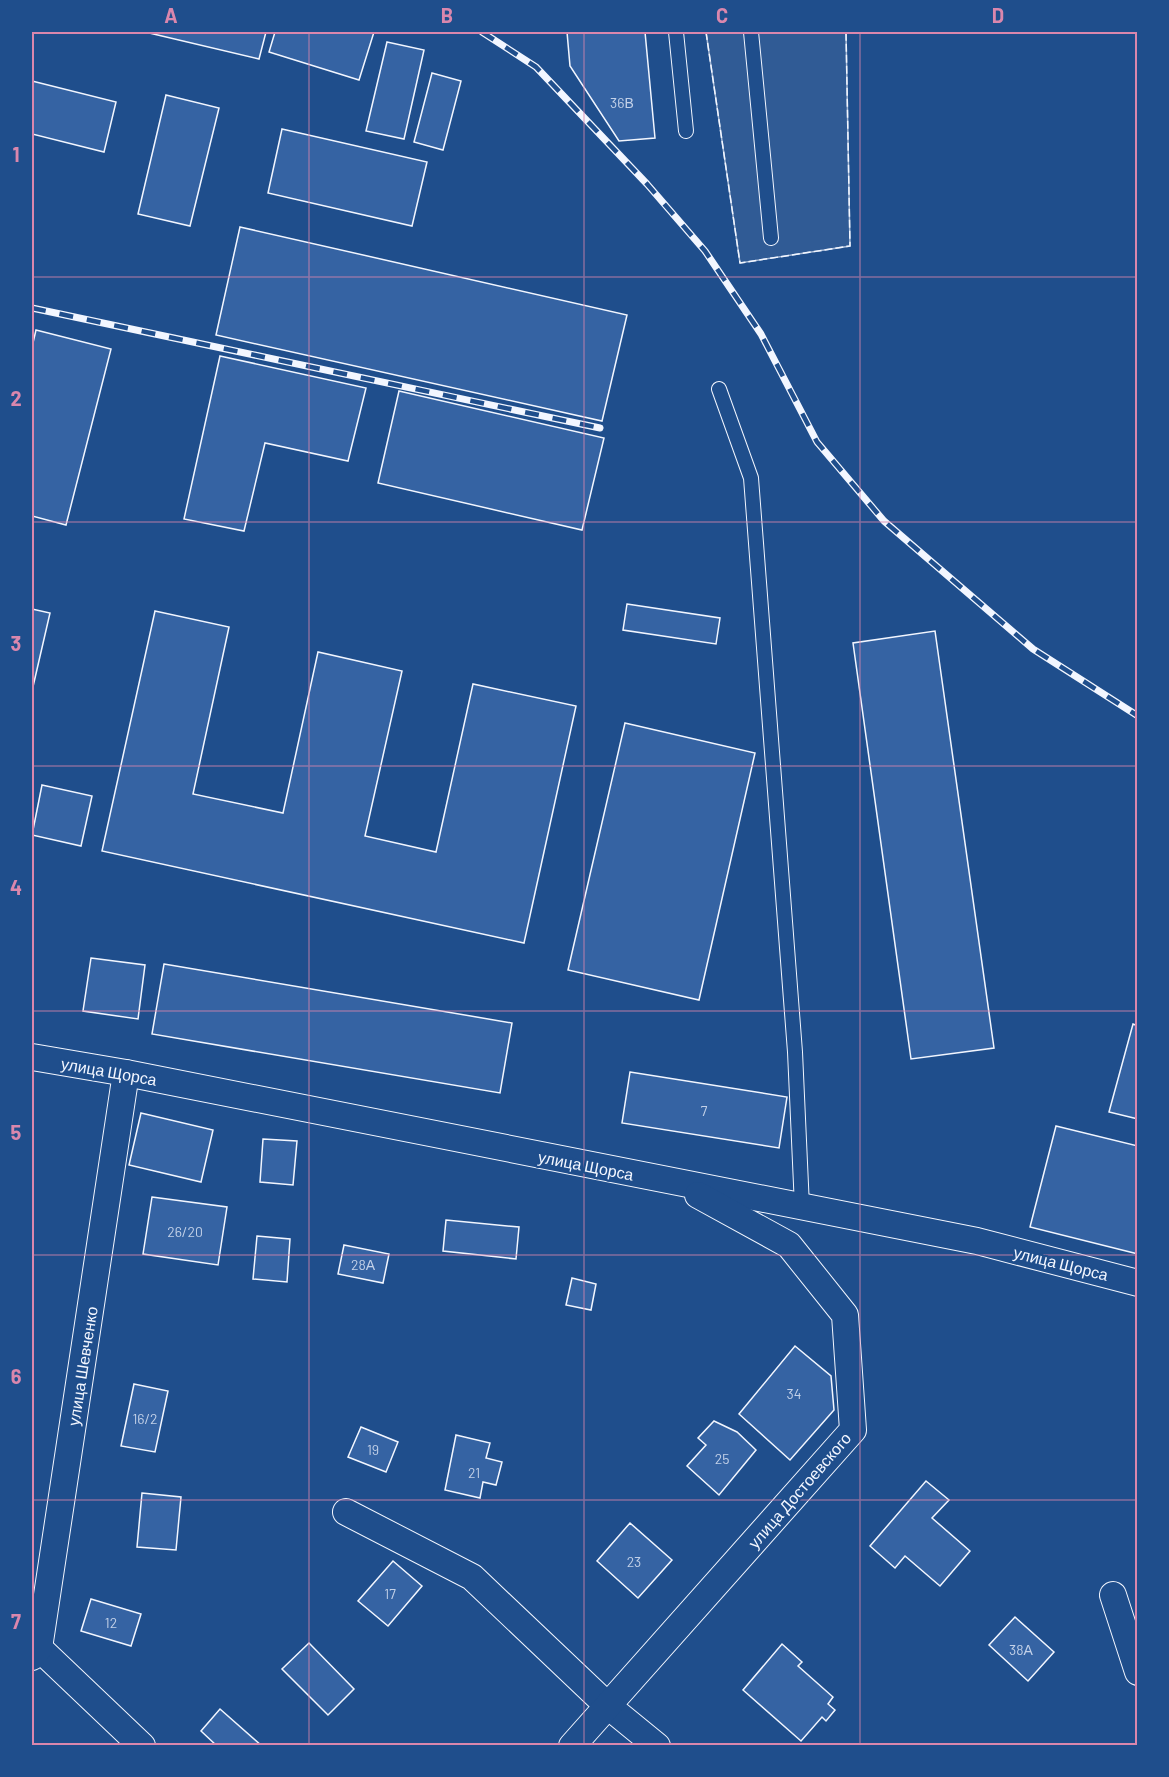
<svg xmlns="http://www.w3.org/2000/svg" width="1169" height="1777" viewBox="0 0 1169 1777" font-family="Barlow,sans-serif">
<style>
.built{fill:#305b95;stroke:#a8bbd7;stroke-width:1.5}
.building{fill:#3563a3;stroke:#f2f6ff;stroke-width:1.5}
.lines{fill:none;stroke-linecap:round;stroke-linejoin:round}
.service-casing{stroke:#f2f6ff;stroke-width:16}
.minor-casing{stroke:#f2f6ff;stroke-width:28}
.service{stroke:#1f4e8c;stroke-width:14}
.minor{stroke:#1f4e8c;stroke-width:26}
.rail-casing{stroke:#f2f6ff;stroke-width:7}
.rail{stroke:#1f4e8c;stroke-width:4.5;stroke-dasharray:14;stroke-linecap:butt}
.fence{stroke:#f2f6ff;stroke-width:1.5;stroke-dasharray:8 3;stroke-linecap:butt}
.grid{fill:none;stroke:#da87ad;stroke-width:1.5;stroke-opacity:0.55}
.labels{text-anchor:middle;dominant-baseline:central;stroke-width:4.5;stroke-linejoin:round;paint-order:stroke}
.number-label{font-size:14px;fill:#c3d1e8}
.street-label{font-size:16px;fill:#f2f6ff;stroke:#1f4e8c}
.neatline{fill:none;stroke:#da87ad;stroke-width:2}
.grid-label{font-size:20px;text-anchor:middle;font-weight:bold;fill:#da87ad}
</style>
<rect width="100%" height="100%" fill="#1f4e8c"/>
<polygon class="built" points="706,32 846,32 850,246 740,263"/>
<g class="building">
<polygon points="145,32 266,32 259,59"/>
<polygon points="275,32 374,32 359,80 269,52"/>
<polygon points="567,32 645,32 655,138 619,141 570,66"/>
<polygon points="387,42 424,50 404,139 366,131"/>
<polygon points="432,73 461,81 443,150 414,142"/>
<polygon points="32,81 116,102 104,152 32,134"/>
<polygon points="166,95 219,108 190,226 138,214"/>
<polygon points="282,129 427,162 412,226 268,193"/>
<polygon points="240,227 627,315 602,421 216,335"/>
<polygon points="36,330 111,349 66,525 32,516 32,347"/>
<polygon points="220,356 366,388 348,461 265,443 244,531 184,519"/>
<polygon points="399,391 604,438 582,530 378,483"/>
<polygon points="627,604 720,618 716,644 623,630"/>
<polygon points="32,609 50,613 32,691"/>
<polygon points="155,611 229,627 193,794 283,813 318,652 402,671 365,836 436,852 473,684 576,706 524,943 102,851"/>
<polygon points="935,631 994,1048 911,1059 853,643"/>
<polygon points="625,723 755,753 699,1000 568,970"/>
<polygon points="42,785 92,796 81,846 32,835"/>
<polygon points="91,958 145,965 138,1019 83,1011"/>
<polygon points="164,964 512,1023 500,1093 152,1034"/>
<polygon points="1133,1024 1138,1026 1138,1119 1109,1112"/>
<polygon points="630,1072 787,1097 779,1148 622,1123"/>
<polygon points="141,1113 213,1130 201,1182 129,1165"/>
<polygon points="1056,1126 1138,1146 1138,1254 1030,1227"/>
<polygon points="263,1139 297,1141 293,1185 260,1182"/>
<polygon points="152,1197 227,1207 218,1265 143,1254"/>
<polygon points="446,1220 519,1227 516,1259 443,1251"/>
<polygon points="257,1236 290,1239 287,1282 253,1279"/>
<polygon points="344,1245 389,1254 383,1283 338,1274"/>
<polygon points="572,1278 596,1284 591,1310 566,1305"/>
<polygon points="795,1346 831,1376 834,1410 790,1460 739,1414"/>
<polygon points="134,1384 168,1391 155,1452 121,1446"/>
<polygon points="714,1421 737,1432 756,1450 719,1495 687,1466 706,1445 698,1438"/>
<polygon points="361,1427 398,1442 386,1472 348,1457"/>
<polygon points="456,1435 490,1443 486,1458 502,1462 496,1485 483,1482 480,1498 445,1490"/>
<polygon points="926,1481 949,1500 932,1518 970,1551 940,1586 905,1556 895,1568 870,1546"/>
<polygon points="142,1493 181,1497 176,1550 137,1547"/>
<polygon points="630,1523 672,1560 638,1598 597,1561"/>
<polygon points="393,1561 422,1586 388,1626 358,1601"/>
<polygon points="91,1599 141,1614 131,1646 81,1631"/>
<polygon points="1015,1617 1054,1652 1028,1681 989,1645"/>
<polygon points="309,1643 354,1689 328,1715 282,1669"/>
<polygon points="782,1644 802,1662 798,1666 833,1697 828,1704 835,1710 826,1721 822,1717 801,1741 743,1690"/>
<polygon points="220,1709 262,1746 217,1746 201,1731"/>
</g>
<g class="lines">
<g class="service-casing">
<g id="service">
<polyline points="676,32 686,131"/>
<polyline points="751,32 771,238"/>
<polyline points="719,389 751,478 795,1052 802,1207"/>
</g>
</g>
<g class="minor-casing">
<g id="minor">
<polyline points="32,1057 126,1073 977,1241 1138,1283"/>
<polyline points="346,1512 472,1577 608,1706 657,1746"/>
<polyline points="1113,1595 1138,1672"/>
<polyline points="39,1648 142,1746"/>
<polyline points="32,1657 39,1648 126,1073"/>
<polyline points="572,1746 853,1430 845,1315 789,1245 698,1195"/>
</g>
</g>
<use href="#service" class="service"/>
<use href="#minor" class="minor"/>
<g class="rail-casing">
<g id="rail">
<polyline points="482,32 536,67 647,184 705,251 761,334 817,442 884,521 1033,649 1138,716"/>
<polyline points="32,308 600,428"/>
</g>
</g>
<use href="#rail" class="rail"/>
<polyline class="fence" points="706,32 740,263 850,246 846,32"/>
</g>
<path class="grid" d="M309 32V1746M584 32V1746M860 32V1746M32 277H1138M32 522H1138M32 766H1138M32 1011H1138M32 1255H1138M32 1500H1138"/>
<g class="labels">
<g class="number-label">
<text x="622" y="102">36В</text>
<text x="704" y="1110">7</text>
<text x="185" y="1231">26/20</text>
<text x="363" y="1264">28А</text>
<text x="794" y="1393">34</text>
<text x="145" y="1418">16/2</text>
<text x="373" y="1449">19</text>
<text x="722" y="1458">25</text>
<text x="474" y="1472">21</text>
<text x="634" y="1561">23</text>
<text x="390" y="1593">17</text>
<text x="111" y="1622">12</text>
<text x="1021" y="1649">38А</text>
</g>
<g class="street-label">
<text transform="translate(109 1071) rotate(10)">улица Щорса</text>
<text transform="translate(586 1165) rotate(11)">улица Щорса</text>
<text transform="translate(1061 1263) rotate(14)">улица Щорса</text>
<text transform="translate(82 1366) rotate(-81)">улица Шевченко</text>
<text transform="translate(799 1490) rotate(-49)">улица Достоевского</text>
</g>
</g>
<rect width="1169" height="1777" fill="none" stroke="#1f4e8c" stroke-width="66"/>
<rect x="33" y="33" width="1103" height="1711" class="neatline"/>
<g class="grid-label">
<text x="171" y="23">A</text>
<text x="447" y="23">B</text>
<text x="722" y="23">C</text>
<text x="998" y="23">D</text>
<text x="16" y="162">1</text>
<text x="16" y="406">2</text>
<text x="16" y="651">3</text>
<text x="16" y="895">4</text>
<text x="16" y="1140">5</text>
<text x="16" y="1384">6</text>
<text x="16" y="1629">7</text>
</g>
</svg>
